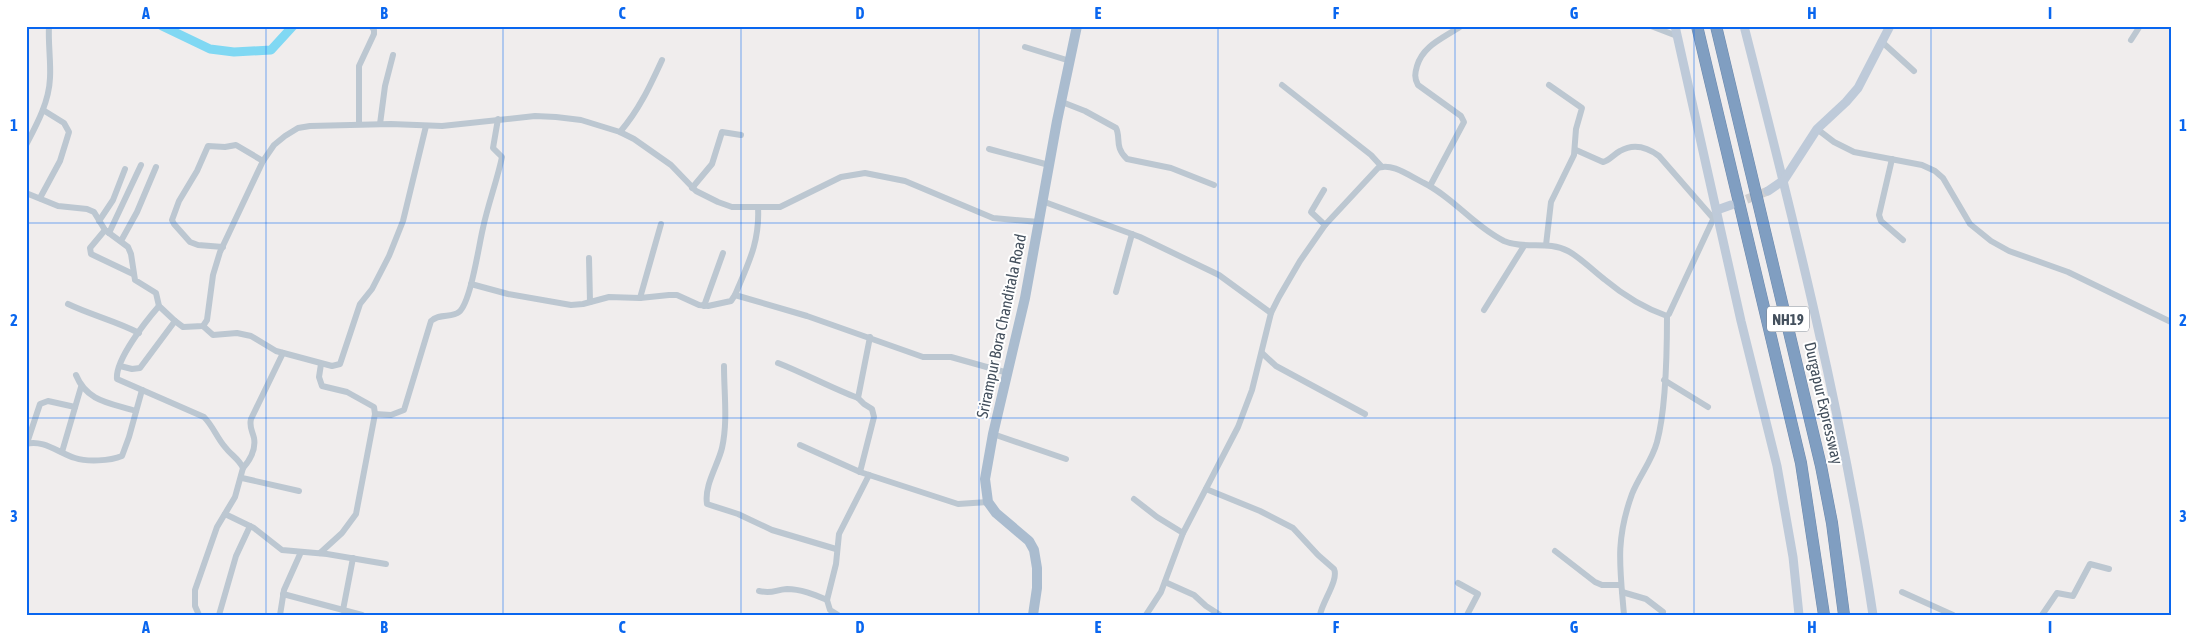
<svg xmlns="http://www.w3.org/2000/svg" width="2197" height="641" viewBox="0 0 2197 641" font-family="'Asap Condensed',sans-serif">
<style>
.lines{fill:none;stroke-linecap:round;stroke-linejoin:round}
.canal{stroke:#80d8f3;stroke-width:9}
.secondary-tunnel{stroke:#ceced0;stroke-width:9;stroke-dasharray:9 4.5;stroke-linecap:butt}
.highway-casing{stroke:#6c89ad;stroke-width:12}
.street{stroke:#bcc7d1;stroke-width:6}
.secondary{stroke:#becad9;stroke-width:9}
.primary{stroke:#aabccf;stroke-width:10}
.highway{stroke:#809ec1;stroke-width:11}
.grid{fill:none;stroke:#0966ef;stroke-width:1;stroke-opacity:0.55}
.labels{text-anchor:middle;dominant-baseline:central;stroke-width:4;stroke-linejoin:round;paint-order:stroke}
.shield{fill:#fff;stroke:#7c848e;stroke-width:1}
.shield-label{font-size:15px;font-weight:bold;fill:#44505d}
.street-label{font-size:16px;fill:#44505d;stroke:#fff}
.neatline{fill:none;stroke:#0966ef;stroke-width:2}
.grid-label{font-size:16px;text-anchor:middle;font-weight:bold;fill:#0966ef}
</style>
<rect width="100%" height="100%" fill="#f0eded"/>
<g class="lines">
<polyline class="canal" points="162,26 210,49 234,52 271,50 293,26"/>
<polyline class="secondary-tunnel" points="1734,204 1768,191"/>
<g class="highway-casing">
<g id="highway">
<polyline points="1697,26 1801,463 1824,615"/>
<polyline points="1716,26 1821,466 1832,523 1844,615"/>
</g>
</g>
<g class="street">
<polyline points="1651,26 1677,36"/>
<polyline points="2131,40 2140,26"/>
<polyline points="1881,41 1914,71"/>
<polyline points="1025,47 1070,61"/>
<polyline points="1282,85 1371,155 1382,167"/>
<path d="M1062 102 1085 111 1116 128C1121 137 1114 147 1127 159L1171 168 1214 185"/>
<polyline points="359,124 359,66 374,34 374,30 371,26"/>
<polyline points="380,124 385,86 393,55"/>
<polyline points="1817,129 1834,142 1854,152 1922,165 1935,171 1943,178 1970,224 1991,241 2009,251 2068,272 2171,322"/>
<path d="M620 132C639 110 650 86 662 60"/>
<path d="M26 145C37 124 49 102 50 78 51 61 48 44 49 26"/>
<polyline points="989,149 1049,165"/>
<path d="M1576 150 1603 162C1610 160 1614 154 1620 151 1634 143 1647 147 1659 156L1713 218"/>
<polyline points="1892,159 1879,215 1881,221 1903,240"/>
<path d="M1430 186 1464 122 1461 116 1418 85C1414 78 1415 73 1417 66 1423 45 1444 38 1461 26"/>
<polyline points="692,188 712,164 722,132 741,135"/>
<polyline points="1324,190 1311,212 1325,225"/>
<polyline points="26,193 58,206 87,209 94,212 105,230 128,247 131,254 135,280 156,293 159,306 175,321 183,327 203,326 207,320 213,275 220,252 263,161 274,145 285,136 298,128 310,126 391,124 442,126 535,116 556,117 581,120 620,132 634,139 671,165 696,191 718,202 732,207 780,207 841,177 865,173 905,181 993,218 1039,222"/>
<polyline points="40,198 60,161 69,132 64,123 43,110"/>
<polyline points="1042,201 1140,237 1219,275 1271,313"/>
<polyline points="99,221 113,200 125,169"/>
<polyline points="105,230 90,248 91,254 133,274"/>
<polyline points="109,233 141,165"/>
<polyline points="121,241 137,212 156,167"/>
<polyline points="1546,245 1551,202 1574,155 1576,129 1582,108 1549,85"/>
<polyline points="223,247 198,245 190,242 174,224 172,220 179,201 197,171 208,146 225,147 236,145 263,161"/>
<polyline points="589,258 590,302"/>
<path d="M471 284 508 294 571 305 583 304 609 297 640 298 669 295H677L699 305 708 306 731 301 735 295C748 264 760 242 758 207"/>
<polyline points="1116,292 1132,234"/>
<polyline points="735,295 807,316 923,357 951,357 1008,373"/>
<polyline points="640,298 661,224"/>
<path d="M68 304C91 315 116 321 139 333"/>
<path d="M159 306C146 321 115 360 117 379L204 417C213 426 217 438 225 447 231 455 239 459 243 468L235 497 217 527 195 590V606L199 615"/>
<polyline points="704,306 723,253"/>
<polyline points="1484,310 1524,246"/>
<polyline points="203,326 213,335 237,333 251,336 276,351 332,366 340,364 360,304 372,289 389,256 403,221 426,126"/>
<polyline points="1262,353 1276,366 1365,414"/>
<path d="M778 363C806 374 831 388 858 398"/>
<polyline points="120,366 132,369 140,368 175,321"/>
<path d="M724 366C724 394 728 421 722 448 718 465 704 485 707 504L738 514 772 530 836 549"/>
<path d="M76 375C87 402 111 403 136 411"/>
<polyline points="1664,380 1708,407"/>
<path d="M375 414 391 415 404 410 431 321C439 313 452 318 459 312 471 302 479 244 483 228 488 204 497 181 502 157L493 148 498 119"/>
<polyline points="993,434 1066,459"/>
<polyline points="27,443 40,404 48,401 75,407"/>
<path d="M26 444C43 439 59 453 75 458 87 462 110 461 122 456L129 437 142 390"/>
<polyline points="800,445 860,472 958,504 988,502"/>
<polyline points="62,452 81,387"/>
<path d="M243 468C250 460 256 449 254 438 252 430 249 427 251 419L283 353"/>
<polyline points="860,472 874,417 872,409 864,404 858,398 870,337"/>
<polyline points="242,478 299,491"/>
<path d="M1206 489 1260 511 1293 528 1318 555 1334 569C1339 580 1322 602 1320 615"/>
<polyline points="1134,499 1157,517 1183,533"/>
<polyline points="225,514 254,528 282,550 327,554 386,564"/>
<polyline points="1555,551 1595,582 1602,585 1621,585"/>
<polyline points="320,553 342,533 356,514 375,414 374,407 347,392 322,386 319,377 321,364"/>
<polyline points="1165,582 1194,595 1206,606 1220,615"/>
<polyline points="1458,583 1478,594 1467,615"/>
<path d="M759 591C773 594 774 590 787 589 801 589 815 595 827 600"/>
<polyline points="1622,592 1646,599 1663,612"/>
<polyline points="1902,592 1953,615"/>
<polyline points="283,594 362,615"/>
<polyline points="343,610 353,558"/>
<polyline points="219,615 236,556 250,526"/>
<polyline points="280,615 284,590 301,552"/>
<polyline points="838,615 830,610 827,600 836,564 839,534 869,475"/>
<path d="M1146 615 1161 592 1183 533 1238 427 1252 390 1271 313 1279 297 1300 261 1325 225 1378 168C1392 162 1411 177 1424 183 1454 198 1474 226 1504 241 1525 250 1548 240 1568 251 1581 258 1592 270 1604 279 1622 294 1644 308 1667 316"/>
<path d="M1624 615C1620 567 1615 541 1632 494 1639 476 1652 461 1657 442 1666 409 1667 351 1667 316L1669 314 1717 211"/>
<polyline points="2042,615 2057,593 2073,596 2090,564 2109,569"/>
</g>
<g class="secondary">
<polyline points="1675,26 1741,321 1777,466 1793,557 1799,615"/>
<path d="M1744 26C1794 221 1843 416 1873 615"/>
<polyline points="1768,191 1784,180 1817,129 1846,102 1858,88 1890,26"/>
<polyline points="1717,210 1731,205"/>
</g>
<polyline class="primary" points="1033,615 1037,588 1037,568 1034,550 1029,541 996,513 988,502 985,479 993,434 1025,298 1057,121 1077,26"/>
<use href="#highway" class="highway"/>
</g>
<path class="grid" d="M266 26V615M503 26V615M741 26V615M979 26V615M1218 26V615M1455 26V615M1694 26V615M1931 26V615M26 223H2171M26 418H2171"/>
<g class="labels">
<rect class="shield" x="1767" y="306.5" width="42" height="25" rx="4"/>
<g class="shield-label">
<text x="1788" y="319">NH19</text>
</g>
<g class="street-label">
<text transform="translate(1001 326) rotate(-78)">Srirampur Bora Chanditala Road</text>
<text transform="translate(1824 403) rotate(77)">Durgapur Expressway</text>
</g>
</g>
<rect width="2197" height="641" fill="none" stroke="#ffffff" stroke-width="55"/>
<rect x="28" y="28" width="2142" height="586" class="neatline"/>
<g class="grid-label">
<text x="146" y="19">A</text>
<text x="384" y="19">B</text>
<text x="622" y="19">C</text>
<text x="860" y="19">D</text>
<text x="1098" y="19">E</text>
<text x="1336" y="19">F</text>
<text x="1574" y="19">G</text>
<text x="1812" y="19">H</text>
<text x="2050" y="19">I</text>
<text x="14" y="131">1</text>
<text x="2183" y="131">1</text>
<text x="14" y="326">2</text>
<text x="2183" y="326">2</text>
<text x="14" y="522">3</text>
<text x="2183" y="522">3</text>
<text x="146" y="633">A</text>
<text x="384" y="633">B</text>
<text x="622" y="633">C</text>
<text x="860" y="633">D</text>
<text x="1098" y="633">E</text>
<text x="1336" y="633">F</text>
<text x="1574" y="633">G</text>
<text x="1812" y="633">H</text>
<text x="2050" y="633">I</text>
</g>
</svg>
